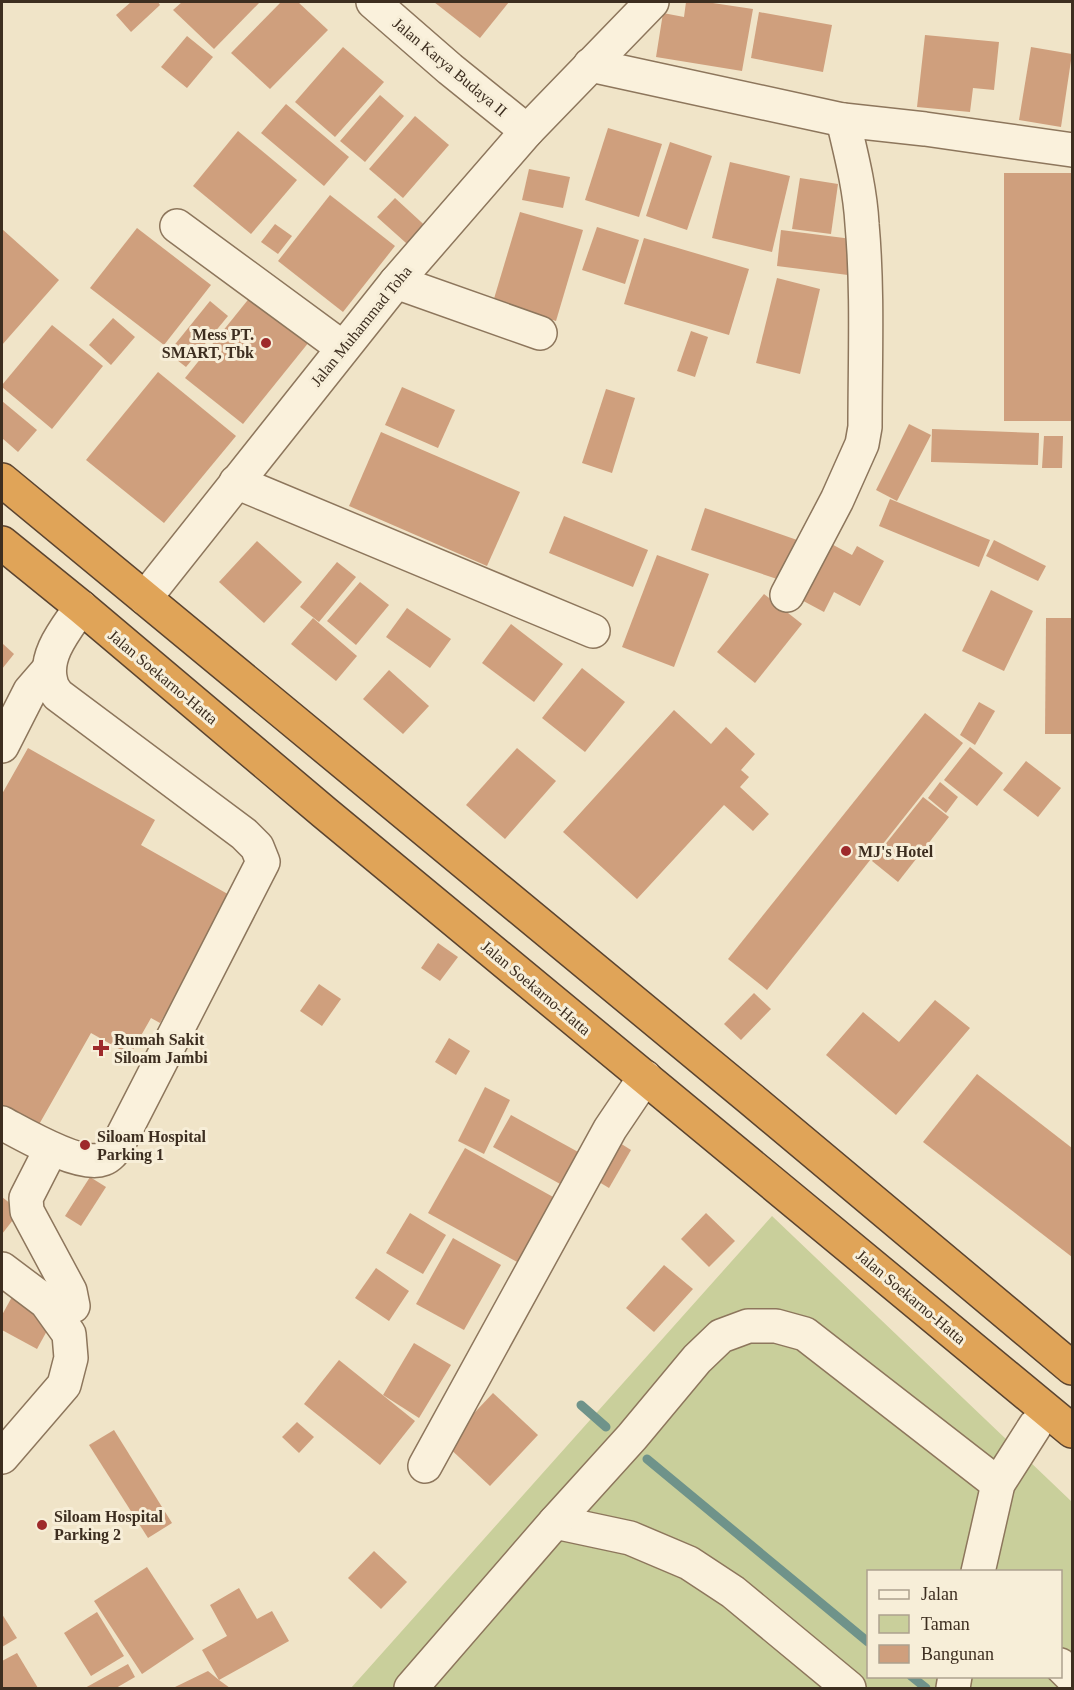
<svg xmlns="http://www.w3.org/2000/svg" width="1074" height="1690" viewBox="0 0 1074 1690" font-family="'Times New Roman',serif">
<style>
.green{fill:#c9cf9b;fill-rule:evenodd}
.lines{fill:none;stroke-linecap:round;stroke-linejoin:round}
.stream{stroke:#6f938a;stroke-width:9}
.building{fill:#cf9f7d}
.minor-casing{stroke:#8d765c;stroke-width:36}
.highway-casing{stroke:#5b4430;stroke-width:36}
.minor{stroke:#faf1dc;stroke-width:33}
.highway{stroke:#e0a458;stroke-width:33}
.poi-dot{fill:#9e2a2b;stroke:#f7eed8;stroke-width:2}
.labels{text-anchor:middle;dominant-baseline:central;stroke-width:6;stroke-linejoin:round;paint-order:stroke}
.street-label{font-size:16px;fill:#3d2e20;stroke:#f7eed8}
.poi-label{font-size:16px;font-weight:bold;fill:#3d2e20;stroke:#f7eed8;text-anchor:start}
</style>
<rect width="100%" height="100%" fill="#f0e4c8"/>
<path class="green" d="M772 1216 1072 1502V1688H351ZM868 1572H1060V1676H868Z"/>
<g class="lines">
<g class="stream">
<polyline points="581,1405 606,1427"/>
<polyline points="647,1459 868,1642"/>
<polyline points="911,1676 926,1688"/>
</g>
</g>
<g class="building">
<polygon points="131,2 158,2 160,5 131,32 116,15"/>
<polygon points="182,2 260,2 214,49 173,10"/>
<polygon points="281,2 298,2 328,30 270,89 231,53"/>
<polygon points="434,2 509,2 480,38"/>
<polygon points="686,2 706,2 753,9 742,71 656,57 663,13 684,17"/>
<polygon points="759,12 832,25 823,72 751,58"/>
<polygon points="925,35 999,42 994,90 973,88 970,112 917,107"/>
<polygon points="187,36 213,57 187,88 161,67"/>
<polygon points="343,47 384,82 335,137 295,102"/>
<polygon points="1031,47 1072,54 1061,127 1019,120"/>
<polygon points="380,95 404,116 365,162 340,141"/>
<polygon points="286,104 349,157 324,186 261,133"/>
<polygon points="415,116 449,145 403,198 369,169"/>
<polygon points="608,128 662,144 639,217 585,200"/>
<polygon points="238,131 297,180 251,234 193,186"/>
<polygon points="670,142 712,156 687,230 646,216"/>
<polygon points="730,162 790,176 772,252 712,238"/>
<polygon points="529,169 570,177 563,208 522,200"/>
<rect x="1004" y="173" width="68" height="248"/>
<polygon points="800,178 838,184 831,234 792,229"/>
<polygon points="330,195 395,246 343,312 278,261"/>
<polygon points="395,198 432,232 415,251 377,217"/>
<polygon points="520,212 583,230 556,321 493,302"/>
<polygon points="275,224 292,236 278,254 261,242"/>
<polygon points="597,227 639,240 625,284 582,270"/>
<polygon points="137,228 211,285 164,345 90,288"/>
<polygon points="2,229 59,280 2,345"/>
<polygon points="781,230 852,239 848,275 777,266"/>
<polygon points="644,238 749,269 729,335 624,304"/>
<polygon points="777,278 820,289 800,374 756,363"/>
<polygon points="251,296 309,342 243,424 185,378"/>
<polygon points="210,301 228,316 186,367 168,353"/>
<polygon points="113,318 135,337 111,365 89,345"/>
<polygon points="52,325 103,366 52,429 2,387 2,385"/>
<polygon points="691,331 708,337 695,377 677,371"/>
<polygon points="158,372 236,436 164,523 86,460"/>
<polygon points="402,387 455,410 438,448 385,425"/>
<polygon points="606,389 635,398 612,473 582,463"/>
<polygon points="2,401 37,430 18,452 2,438"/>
<polygon points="909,424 931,435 897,501 876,490"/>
<polygon points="932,429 1039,433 1038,465 931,462"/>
<polygon points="381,432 520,492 487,566 349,506"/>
<polygon points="1044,436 1063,436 1062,468 1042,468"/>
<polygon points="890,499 990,540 979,567 879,526"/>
<polygon points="705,508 800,541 786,582 691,550"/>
<polygon points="564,516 648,550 633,587 549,553"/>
<polygon points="824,540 852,555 857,546 884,561 860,606 834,592 824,612 794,596"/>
<polygon points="994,540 1046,566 1038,581 986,556"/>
<polygon points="257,541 302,582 264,623 219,582"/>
<polygon points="657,555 709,574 674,667 622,647"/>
<polygon points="337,562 356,577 319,622 300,607"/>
<polygon points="360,582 389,605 356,645 327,621"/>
<polygon points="991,590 1033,611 1004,671 962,651"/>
<polygon points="764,594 802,624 755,683 717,652"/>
<polygon points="407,608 451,639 430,668 386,637"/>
<polygon points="313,618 357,656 336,681 291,644"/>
<polygon points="1046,618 1072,618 1072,734 1045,734"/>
<polygon points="511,624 563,664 534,702 482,663"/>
<polygon points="2,643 14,654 2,669"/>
<polygon points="582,668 625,702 585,752 542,718"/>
<polygon points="389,670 429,706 403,734 363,699"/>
<polygon points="979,702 995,711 975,745 960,735"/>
<polygon points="674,710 711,744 726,727 755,754 741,770 749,777 740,787 769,814 753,831 724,805 637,899 563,832"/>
<polygon points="925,713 963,743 767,990 728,959"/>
<polygon points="970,747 1003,773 977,806 944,780"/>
<polygon points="28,748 155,820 141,845 233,897 160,1023 151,1018 130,1055 91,1033 37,1128 2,1108 2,794"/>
<polygon points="517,748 556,781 505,839 466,805"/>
<polygon points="1026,761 1061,788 1038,817 1003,790"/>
<polygon points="940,782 958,797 946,813 928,798"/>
<polygon points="923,797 949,817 898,882 872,861"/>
<polygon points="438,943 458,957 440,981 421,968"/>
<polygon points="319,984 341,999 322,1026 300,1011"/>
<polygon points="754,993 771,1009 741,1040 724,1024"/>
<polygon points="935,1000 970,1028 896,1115 826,1055 863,1012 899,1042"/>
<polygon points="449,1038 470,1051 456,1075 435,1062"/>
<polygon points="977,1074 1072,1148 1072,1257 923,1142"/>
<polygon points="485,1087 510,1100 484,1154 458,1141"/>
<polygon points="511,1115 580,1153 562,1185 493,1147"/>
<polygon points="612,1138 631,1150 609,1188 589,1176"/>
<polygon points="465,1148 555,1198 519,1263 428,1213"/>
<polygon points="90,1177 106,1187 81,1226 65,1216"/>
<polygon points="2,1197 20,1211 2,1234"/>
<polygon points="410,1213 446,1235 423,1274 386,1253"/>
<polygon points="706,1213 735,1241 709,1267 681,1239"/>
<polygon points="453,1238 501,1265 464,1330 416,1304"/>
<polygon points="664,1265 693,1289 654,1332 626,1308"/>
<polygon points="376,1268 409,1291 389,1321 355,1298"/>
<polygon points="13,1295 54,1318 37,1349 2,1330 2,1315"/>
<polygon points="414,1343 451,1365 419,1418 383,1395"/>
<polygon points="339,1360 415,1421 380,1465 304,1404"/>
<polygon points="493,1393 538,1435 490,1486 445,1444"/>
<polygon points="297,1422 314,1437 299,1453 282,1437"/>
<polygon points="114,1430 172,1523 148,1538 89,1445"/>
<polygon points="374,1551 407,1582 381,1609 348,1578"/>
<polygon points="147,1567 194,1639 142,1674 94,1601"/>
<polygon points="239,1588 257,1619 272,1611 289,1641 219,1680 230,1688 173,1688 208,1671 219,1680 202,1650 227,1636 210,1605"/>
<polygon points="97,1612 124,1656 91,1676 64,1633"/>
<polygon points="2,1614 17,1638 2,1647"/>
<polygon points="17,1653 38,1688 2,1688 2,1661"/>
<polygon points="128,1664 135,1677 116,1688 85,1688"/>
</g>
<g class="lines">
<g class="minor-casing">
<g id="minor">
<polyline points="373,2 450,69 527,131"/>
<polyline points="590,65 843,120 925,129 1072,150"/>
<polyline points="177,226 343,348"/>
<polyline points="396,282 540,333"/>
<polyline points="236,482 593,631"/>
<path d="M787 595 837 500 862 444 865 427C865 359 868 291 862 224 860 188 851 154 843 120"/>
<polyline points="145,598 396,282 527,131 652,2"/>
<polyline points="2,746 30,691 49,669"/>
<path d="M2 1123C23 1134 80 1168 103 1159 111 1156 114 1150 119 1143L263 862 257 847 244 834 58 695C55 691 52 687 51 682 43 655 67 628 81 607"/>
<polyline points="51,1149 26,1198 27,1211 70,1291 73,1306"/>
<polyline points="2,1269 46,1302 69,1334 71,1358 64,1385 2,1457"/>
<polyline points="425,1466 610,1129 645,1077"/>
<polyline points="555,1522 630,1538 689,1563 733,1592 849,1688"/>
<polyline points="978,1572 998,1484 1035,1426"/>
<polyline points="1060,1665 1072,1677"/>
<polyline points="411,1688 555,1522 632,1437 697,1359 721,1336 748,1326 776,1326 805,1334 998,1484"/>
<polyline points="953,1688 955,1676"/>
</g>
</g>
<g class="highway-casing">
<g id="highway">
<polyline points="2,480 751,1099 1072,1368"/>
<polyline points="2,543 81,607 325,813 1072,1431"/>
</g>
</g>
<use href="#minor" class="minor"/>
<use href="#highway" class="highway"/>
</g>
<g class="poi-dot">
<circle cx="266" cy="343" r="6"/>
<circle cx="846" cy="851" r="6"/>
<path d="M98 1039h6v6h6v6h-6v6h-6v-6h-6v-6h6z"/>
<circle cx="85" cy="1145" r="6"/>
<circle cx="42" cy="1525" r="6"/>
</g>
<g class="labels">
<g class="street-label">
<text transform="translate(450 67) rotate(40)">Jalan Karya Budaya II</text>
<text transform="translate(361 326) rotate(-51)">Jalan Muhammad Toha</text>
<text transform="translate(163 677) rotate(40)">Jalan Soekarno-Hatta</text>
<text transform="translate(536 988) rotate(40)">Jalan Soekarno-Hatta</text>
<text transform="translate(911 1297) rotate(40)">Jalan Soekarno-Hatta</text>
</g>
<g class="poi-label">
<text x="254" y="334" text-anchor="end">Mess PT.<tspan x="254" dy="18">SMART, Tbk</tspan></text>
<text x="858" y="851">MJ's Hotel</text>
<text x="114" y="1039">Rumah Sakit<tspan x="114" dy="18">Siloam Jambi</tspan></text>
<text x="97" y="1136">Siloam Hospital<tspan x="97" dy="18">Parking 1</tspan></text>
<text x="54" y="1516">Siloam Hospital<tspan x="54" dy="18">Parking 2</tspan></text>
</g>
</g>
<rect width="1074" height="1690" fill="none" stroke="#3d2e20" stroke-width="6"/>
<rect x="867" y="1570" width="195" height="108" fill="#f7eed8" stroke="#ada18e" stroke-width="1.5"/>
<rect x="879" y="1590" width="30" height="9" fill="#faf1dc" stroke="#ada18e" stroke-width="1.5"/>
<text x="921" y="1600" font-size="18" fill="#3d2e20">Jalan</text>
<rect x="879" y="1615" width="30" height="18" fill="#c9cf9b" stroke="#ada18e" stroke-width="1.5"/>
<text x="921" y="1630" font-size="18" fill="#3d2e20">Taman</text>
<rect x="879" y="1645" width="30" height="18" fill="#cf9f7d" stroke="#ada18e" stroke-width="1.5"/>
<text x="921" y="1660" font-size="18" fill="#3d2e20">Bangunan</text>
</svg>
